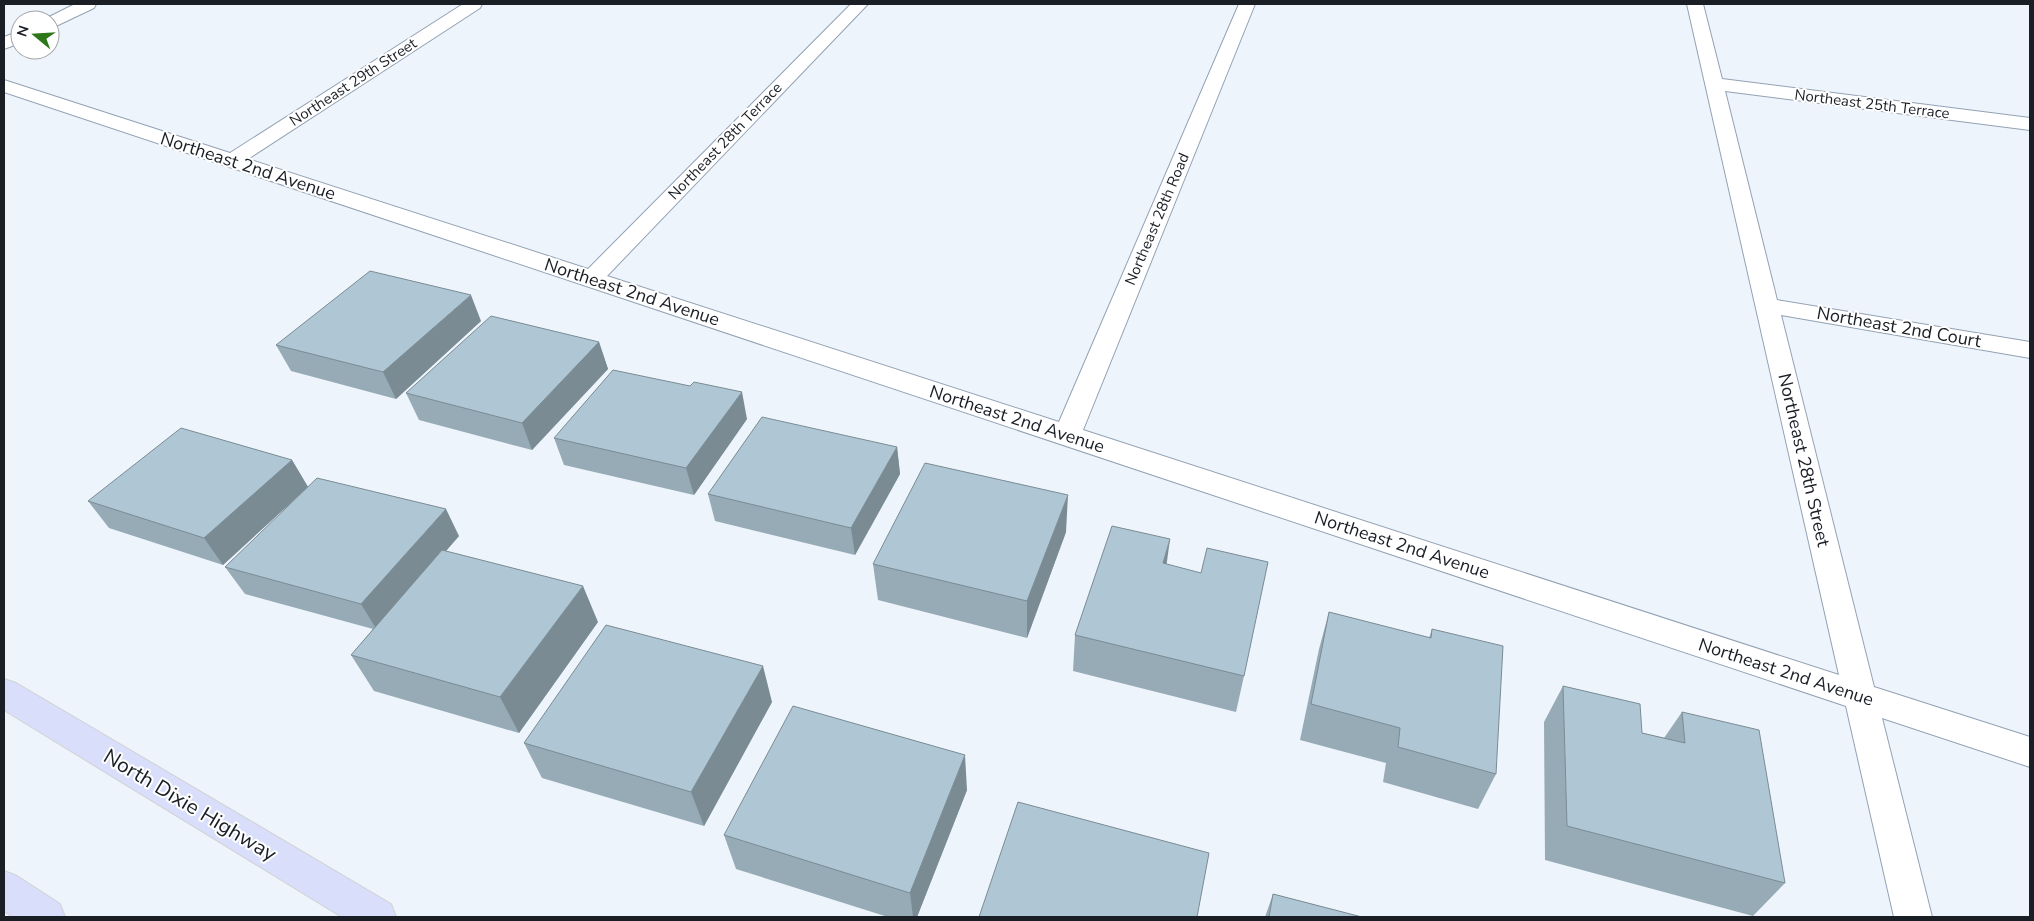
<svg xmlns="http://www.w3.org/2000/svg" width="2034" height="921" viewBox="0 0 2034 921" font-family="'Nunito Sans',sans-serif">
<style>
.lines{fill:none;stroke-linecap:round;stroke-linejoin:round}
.minor-casing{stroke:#93a2b4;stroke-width:2}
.major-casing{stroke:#d1d2d4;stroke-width:2}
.minor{fill:#fff;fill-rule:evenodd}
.major{fill:#d9defa;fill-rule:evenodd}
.wall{fill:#96abb6}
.shaded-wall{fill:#7a8b94}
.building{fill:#afc7d4;stroke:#7a8b94}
.labels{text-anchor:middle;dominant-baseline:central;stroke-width:4;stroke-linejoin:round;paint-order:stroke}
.far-street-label{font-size:15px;fill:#1a1f26;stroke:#fff}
.street-label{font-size:18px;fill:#1a1f26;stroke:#fff}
.near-street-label{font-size:21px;fill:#1a1f26;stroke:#fff}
</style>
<rect width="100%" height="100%" fill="#eef4fc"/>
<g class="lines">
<g class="minor-casing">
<g id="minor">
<polygon points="75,4 96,4 94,8 56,26 50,27 50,20 43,20"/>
<polygon points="463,4 482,4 480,8 248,159 588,269 851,4 868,4 607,276 1059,422 1239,4 1255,4 1083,430 1839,675 1687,4 1703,4 1722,79 2030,118 2030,130 1725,91 1777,300 2030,342 2030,358 1781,315 1874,687 2030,737 2030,767 1882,718 1932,917 1894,917 1846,706 4,92 4,80 230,153"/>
<polygon points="20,31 20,43 4,49 4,37"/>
</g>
</g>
<g class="major-casing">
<g id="major">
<polygon points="4,679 16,683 391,904 396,917 342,917 4,710"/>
<polygon points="4,871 17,876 60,904 65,917 13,917 4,911"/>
</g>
</g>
<use href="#minor" class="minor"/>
<use href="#major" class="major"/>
</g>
<g class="wall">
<polygon points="481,321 396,399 291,371 276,345"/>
<polygon points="599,342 608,369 532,450 419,420 406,393"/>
<polygon points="747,419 694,495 564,465 554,438"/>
<polygon points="897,447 900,474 855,555 715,521 708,494"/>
<polygon points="292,460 308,487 223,565 109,528 88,501"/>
<polygon points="1066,532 1027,638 878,600 873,564"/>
<polygon points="459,536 446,551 598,622 519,733 374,691 351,655 373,629 245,594 225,567"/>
<polygon points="1167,564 1244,676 1236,712 1073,671 1075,635"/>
<polygon points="1329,612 1429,638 1432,629 1496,774 1478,809 1383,782 1386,763 1300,740 1319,649"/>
<polygon points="1563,686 1642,733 1664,738 1682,712 1785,883 1753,916 1545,860 1544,722"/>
<polygon points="772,702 704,826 542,778 524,743"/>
<polygon points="967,790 917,917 888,917 736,869 724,835"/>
<polygon points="1273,894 1362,917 1265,917"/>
</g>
<g class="shaded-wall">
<polygon points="471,295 481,321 396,399 383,372"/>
<polygon points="599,342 608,369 532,450 522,423"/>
<polygon points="742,392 747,419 694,495 686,468"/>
<polygon points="897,447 900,474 855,555 851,528"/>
<polygon points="292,460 308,487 223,565 204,538"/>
<polygon points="1068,495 1066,532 1027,638 1027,601"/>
<polygon points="446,509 459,536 377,630 361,604"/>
<polygon points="1170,539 1165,576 1163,563"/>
<polygon points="583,586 598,622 519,733 500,697"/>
<polygon points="763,666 772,702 704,826 691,792"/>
<polygon points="965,755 967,790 917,917 913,917 910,893"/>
</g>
<g class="building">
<polygon points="370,271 471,295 383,372 276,345"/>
<polygon points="491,316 599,342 522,423 406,393"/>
<polygon points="613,370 690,386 694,382 742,392 686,468 554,438"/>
<polygon points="762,417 897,447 851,528 708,494"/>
<polygon points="181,428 292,460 204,538 88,501"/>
<polygon points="925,463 1068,495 1027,601 873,564"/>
<polygon points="317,478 446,509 361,604 225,567"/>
<polygon points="1112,526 1170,539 1163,563 1201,573 1207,548 1268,562 1244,676 1075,635"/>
<polygon points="442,550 583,586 500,697 351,655"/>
<polygon points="1329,612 1431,638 1432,629 1503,646 1496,774 1398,747 1400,728 1311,704"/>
<polygon points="606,625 763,666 691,792 524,743"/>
<polygon points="1563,686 1640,704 1642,733 1685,743 1682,712 1759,730 1785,883 1567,826"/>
<polygon points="793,706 965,755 910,893 724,835"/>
<polygon points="1018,802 1209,853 1197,917 979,917"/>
<polygon points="1273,894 1362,917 1269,917"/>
</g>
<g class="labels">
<g class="far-street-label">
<text transform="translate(353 82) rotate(-33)">Northeast 29th Street</text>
<text transform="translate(1872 104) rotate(7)">Northeast 25th Terrace</text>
<text transform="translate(725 141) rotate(-46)">Northeast 28th Terrace</text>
<text transform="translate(1157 219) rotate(-67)">Northeast 28th Road</text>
</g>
<g class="street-label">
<text transform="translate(248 166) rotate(18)">Northeast 2nd Avenue</text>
<text transform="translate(632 292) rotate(18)">Northeast 2nd Avenue</text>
<text transform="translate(1899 327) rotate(10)">Northeast 2nd Court</text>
<text transform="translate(1017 419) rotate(18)">Northeast 2nd Avenue</text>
<text transform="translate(1804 460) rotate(77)">Northeast 28th Street</text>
<text transform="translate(1402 545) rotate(18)">Northeast 2nd Avenue</text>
<text transform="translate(1786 672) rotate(18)">Northeast 2nd Avenue</text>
</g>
<g class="near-street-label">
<text transform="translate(190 805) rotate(31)">North Dixie Highway</text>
</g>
</g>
<rect width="2034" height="921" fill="none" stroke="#1a1f26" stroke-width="10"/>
<g transform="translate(35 35) rotate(288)"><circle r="24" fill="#ffffff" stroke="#a3a5a8"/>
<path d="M0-4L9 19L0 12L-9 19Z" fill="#2d7619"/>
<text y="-8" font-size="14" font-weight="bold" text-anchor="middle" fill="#1a1f26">N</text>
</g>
</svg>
